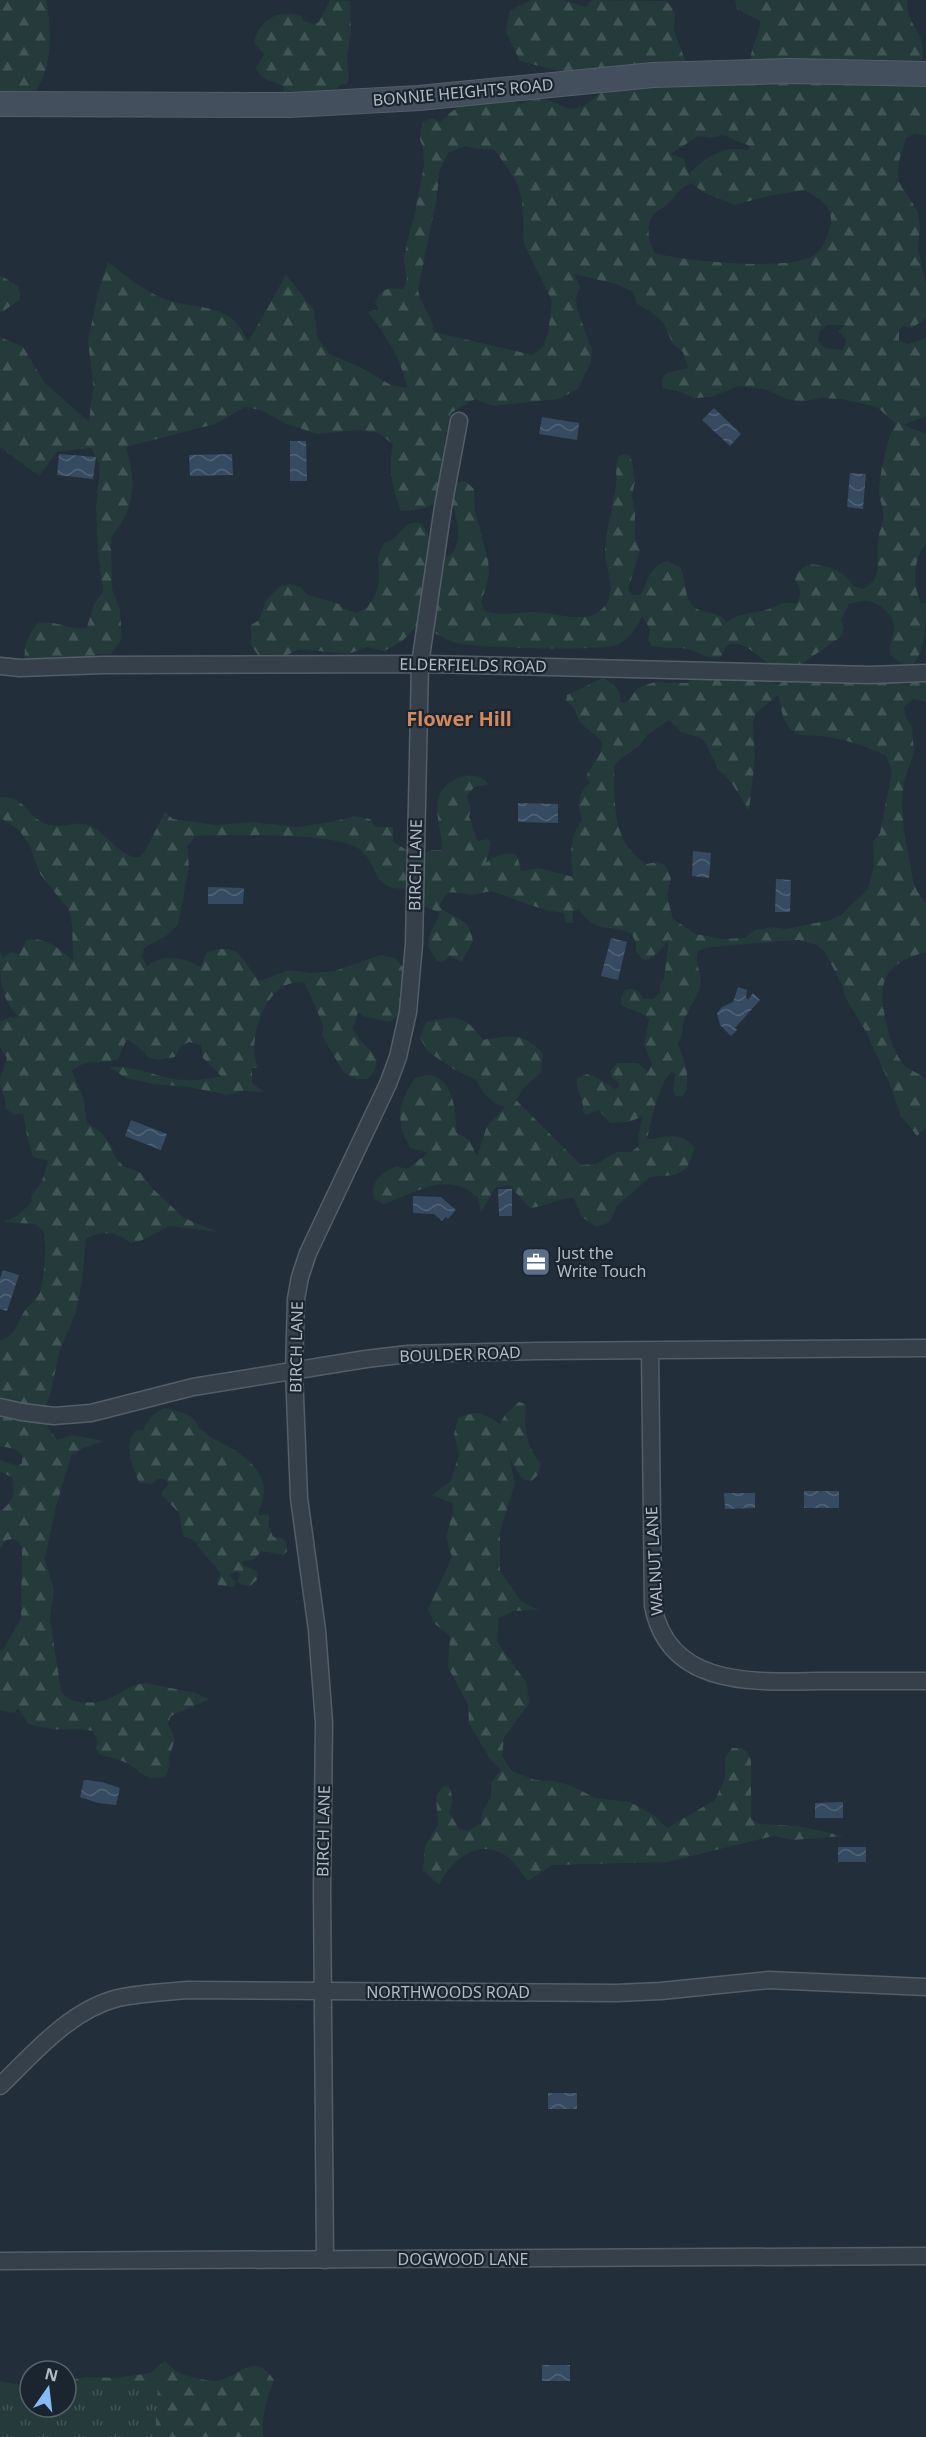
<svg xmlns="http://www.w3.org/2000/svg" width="926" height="2437" viewBox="0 0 926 2437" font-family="'Noto Sans',sans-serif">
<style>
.forest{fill:url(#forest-firs);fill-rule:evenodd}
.park{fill:url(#park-tufts)}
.water{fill:url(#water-waves)}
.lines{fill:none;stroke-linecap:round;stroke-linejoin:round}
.street-casing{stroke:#545e68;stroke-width:19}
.secondary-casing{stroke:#545e68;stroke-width:26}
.street{stroke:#36404a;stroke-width:16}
.secondary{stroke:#444f5d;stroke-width:24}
.labels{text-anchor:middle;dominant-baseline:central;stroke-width:4.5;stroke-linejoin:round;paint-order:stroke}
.street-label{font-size:16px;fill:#b1bbc6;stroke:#1b252f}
.poi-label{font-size:16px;fill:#b1bbc6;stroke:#1b252f;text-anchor:start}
.quarter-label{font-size:20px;font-weight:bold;fill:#d28860;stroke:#1b252f}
</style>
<defs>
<pattern id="forest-firs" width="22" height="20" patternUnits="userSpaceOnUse" patternTransform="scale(1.5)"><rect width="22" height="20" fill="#243a3b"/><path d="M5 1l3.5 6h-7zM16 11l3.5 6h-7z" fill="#415556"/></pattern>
<pattern id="park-tufts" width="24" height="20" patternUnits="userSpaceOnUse" patternTransform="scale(1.5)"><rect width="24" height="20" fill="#243a3b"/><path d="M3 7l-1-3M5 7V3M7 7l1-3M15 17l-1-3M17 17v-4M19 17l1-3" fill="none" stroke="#415556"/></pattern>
<pattern id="water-waves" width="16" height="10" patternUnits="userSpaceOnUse" patternTransform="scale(1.5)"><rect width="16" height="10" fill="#364b61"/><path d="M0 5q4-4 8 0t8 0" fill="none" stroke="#516376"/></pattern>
</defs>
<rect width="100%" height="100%" fill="#222e3a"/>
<g class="forest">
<path d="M0 0H46C52 30 53 64 36 91L0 92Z"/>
<path d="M330 0 350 1 351 30 347 58 349 79 347 84 340 85 337 88 336 99 282 96 284 87C274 81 260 80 256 68L264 54 254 43C259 20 278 8 301 16L303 21 312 24 319 22Z"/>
<path d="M531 0H563L586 7 591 0 666 1 672 7 675 15 674 30 693 82 703 86 720 79 751 58C751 45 760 35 760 21L737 9 735 0H907C907 5 908 10 909 15 916 35 926 34 922 60L900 67 926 69V136L915 133 906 138 899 161 898 180 918 212 920 226 918 249 926 284V318L912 328 903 326 899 331V341L909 344 926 338V416L904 425 926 434V544C912 561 913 585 921 604L926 603C926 624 926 649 913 665H903L890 654C889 644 894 635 894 626 893 614 879 602 867 601 862 600 854 603 849 604L841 619 844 628 842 636 800 665 906 685 919 681H926V702L913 699 904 707 905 716 912 727 914 752 904 782 902 801 904 831 913 880 917 891 926 903V952C879 965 877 986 888 1030 891 1041 897 1059 906 1067 913 1072 920 1073 926 1079V1128L917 1136 901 1116 889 1082 865 1030 845 997 843 987 825 952 817 945 799 940 709 947 698 951C694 963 700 968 701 980 701 995 686 1010 683 1025 682 1033 683 1036 678 1043 683 1057 695 1086 681 1097L676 1096 673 1090 675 1074 671 1072C659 1084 651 1121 647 1139 667 1138 680 1130 695 1148L687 1168 675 1175 650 1177 617 1206 610 1222 596 1227 581 1216 574 1198C560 1197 545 1207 530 1208L509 1185 495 1188 481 1213 478 1197C473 1195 470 1191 466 1189 437 1175 410 1196 384 1204L374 1199C370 1181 381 1174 396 1166L407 1169 428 1153 410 1148C395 1121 398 1103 415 1078 419 1077 425 1075 429 1075 453 1077 457 1114 456 1132L469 1140 477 1156 487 1126 505 1107 494 1103 482 1091 476 1080 455 1070 427 1051 420 1037 426 1022C456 1015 464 1014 483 1040 510 1036 523 1031 543 1054L541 1072 524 1088 516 1100 581 1165 596 1164 617 1152H631L639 1146 638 1136 643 1116 629 1122 610 1123 599 1110 587 1115 583 1113C585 1101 576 1092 577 1078L587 1074C598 1077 605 1083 615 1089L619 1087V1083L612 1078 610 1071 617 1063H638L648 1072 652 1064 644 1045 649 1019C644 1013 630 1010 621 1005V998L625 990C636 987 638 990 644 999H653L661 992 660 985 664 978 669 939 660 951 648 960 642 959 636 952V943L632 934C608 923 596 935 579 909L573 912V923H566L564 913 545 910 491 891 472 895 450 892 445 896 439 906C454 921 469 914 473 941L462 962 450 956 443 962 437 961 428 946 429 937 440 913 424 906 409 888C368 894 380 859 356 847 331 833 228 835 196 836L187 846 189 867 178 925 166 936 144 948 142 957 147 966C164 953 182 957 201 967L206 953C240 940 241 959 259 981L289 970 311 973 335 971 380 955 395 958 407 972 399 1015 390 1022 363 1016 358 1012 353 1029C359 1042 370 1047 377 1060L374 1071 368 1079H357L344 1073 322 1036 323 1025 305 983C268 975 245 1039 258 1068H252V1083L264 1092 242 1091 227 1095 189 1087 153 1084 126 1078 109 1067C132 1065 147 1073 169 1078 187 1082 203 1080 221 1076L203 1058 201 1045 189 1042 180 1047 175 1057 158 1060 147 1057 144 1052 127 1039 118 1059C100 1066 89 1056 72 1071L84 1100 87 1123 100 1131 111 1145 114 1155 123 1166 141 1173 154 1190 184 1218 218 1232 170 1226 140 1241 131 1243C118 1233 101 1229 86 1239L82 1282 76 1312 60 1350 50 1395 44 1409 48 1427 57 1440 72 1435 104 1441 83 1448 71 1456 56 1507 45 1559 54 1591 50 1618 61 1691C66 1698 72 1701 81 1702 114 1706 118 1687 145 1683L196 1693 209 1699C196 1706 184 1709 171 1716L168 1723 175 1739 169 1758 170 1766 165 1777C142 1783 141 1768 122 1761 115 1758 107 1757 99 1754L96 1749 97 1740 93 1731C77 1727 68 1731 53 1729 44 1728 36 1726 28 1724L18 1708 14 1713 0 1710V1650H3L21 1618 22 1548 19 1542 13 1539 6 1540 0 1549V1511C13 1503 16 1492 12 1477L0 1472V1460L18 1466 22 1463V1455L15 1449 0 1446V1340C15 1336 17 1324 24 1312 28 1306 36 1300 39 1294 45 1282 46 1245 44 1232L35 1224 3 1222 17 1216 32 1202 31 1196 42 1181 48 1161 33 1157 28 1141 23 1113 14 1115 5 1108C6 1094 1 1093 0 1083 0 1076 5 1065 7 1058L0 1047V1021L10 1017 20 1018C0 999 0 979 0 952L3 958 10 952 20 954 26 940C46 936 60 949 73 961L72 925 69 910 40 874 30 846 19 830 0 818V797C28 796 28 821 50 825 70 829 79 816 99 831 108 838 129 863 141 856 144 855 161 819 165 812L173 819 216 825 252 822 298 827 336 821 354 816 370 819 375 827H393V842L412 853 423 855 430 850H442C442 823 423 790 461 777 471 774 480 775 487 782V785L474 787 467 797 471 809 469 817C474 825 473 834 478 841L488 839 491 842 486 863C494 856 506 851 517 855L521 871 539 868 573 877C571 856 568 838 582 820 577 806 577 792 590 783L586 778C589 766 608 750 600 740 596 734 587 730 582 724 575 716 577 707 566 701L567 695 603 678C612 683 622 689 620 701L623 703 629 700 637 688 655 682 687 683 697 676 758 678 779 685 792 671C786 669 779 668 773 666 759 659 743 637 726 646L721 657C707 661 696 649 682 648 672 648 663 648 652 646L648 640 650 629 642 616C637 627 631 637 619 644 604 652 477 648 457 643 443 639 433 632 421 623L401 642 384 651 367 647 348 654 299 649 277 660 258 655 251 645V625L259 620 266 600 280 586 290 584 301 587 306 594 339 604 345 609 356 613 367 608 376 593 379 581 378 556 384 543 394 539 408 524 416 522 423 524C428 537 435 552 448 557 467 542 455 512 449 494 435 506 421 511 401 511 392 490 388 466 393 444L378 433 360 430 317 434 287 424 260 410 246 407 215 424 126 447C134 473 136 495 123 520 119 528 113 532 111 540L112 589 120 610 122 639 111 654H97L92 658 26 665C22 648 27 636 38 623 57 620 71 631 87 627L94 604 103 591 98 553 96 507 100 465 91 448 57 452 39 476 0 447V337L23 347 45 383 89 422 93 385 88 341 97 296 108 262C125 275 142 290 162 298 196 312 231 299 248 342L286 275 314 310 317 337 329 354 360 367 391 385 407 388C402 359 385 335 368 312L379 309 375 303C380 288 389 287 403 289L407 280 404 262 407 241 414 218 424 165 423 147 420 140 422 122 432 118 440 122C461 101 492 88 520 104 528 101 538 97 547 100 560 103 568 113 583 106 593 101 600 92 608 84L520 61 506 32 509 11ZM723 135C734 139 736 142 748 145L749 148 748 150C743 150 739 149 734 149 720 148 698 163 689 174L684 159 671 154 698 136 712 138ZM466 146C475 150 485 148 495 150L516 181 522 200 524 244 552 301 548 334 543 346 533 355 434 332C433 317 421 306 418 290L437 197 439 172 448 153ZM691 183 705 193 735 205 768 196 805 190C821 200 835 207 830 227 827 237 823 250 814 255 790 272 683 261 655 253 648 242 645 223 655 213 659 209 664 208 667 205 675 196 680 188 691 183ZM574 274 616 284 633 292 637 304 650 311 663 322 673 344 683 352 688 368 667 373 662 378V388L681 392 694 398 712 397 738 386 764 389 787 399 801 402 821 398 841 399 877 407 896 424C887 436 880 474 879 491 879 499 883 505 883 513 884 521 879 532 878 540 875 560 885 577 863 589L853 586C844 569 828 566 810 564L798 571 795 580C801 588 802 596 796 604 783 599 780 606 769 609 754 614 740 612 727 622 717 609 702 616 692 605 683 594 687 579 680 567L667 561C649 567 649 579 641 594L633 595 628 590 640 550 635 537V513L632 496 635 481 632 461 629 455 623 454 618 457C615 467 617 475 616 484 614 508 605 529 605 552 605 568 615 585 608 601 606 606 599 612 595 614 577 622 553 612 535 612 519 611 501 617 485 611L481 603 489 575 488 560 475 511 474 489 465 481 458 482 454 486 450 454 444 444 451 413 475 399 493 406 559 399 578 389 591 362 592 350 577 309 576 297 580 287ZM827 325H845L838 331 846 340 843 350 825 348 818 341 820 331ZM778 695C781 707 782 720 791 730 798 737 809 735 818 736 842 738 865 745 886 756L892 771 880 833 873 842 874 866 868 889 841 915 830 920 786 929 771 927 755 930 744 938 722 939 696 934 673 919 667 896 671 878 666 866 658 862 646 864C611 841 615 804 614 767L618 761 640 745 647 735 669 720 681 732 699 737 705 742 718 769 731 782 749 811 755 758 753 723 756 713Z"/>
<polygon points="0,275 19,287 20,300 0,313"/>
<path d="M519 1402 526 1404C524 1427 525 1446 541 1464L537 1476 531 1481 522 1479 509 1457 515 1483 500 1532V1571L521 1601 539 1610 514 1611 499 1618 497 1641 527 1684 529 1703 504 1738 502 1756 512 1771 535 1780 554 1781 572 1786 595 1798 630 1802 655 1816 667 1828 715 1800 725 1778V1758L732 1748H740L747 1751 751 1761V1819L760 1824 798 1826 844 1836 793 1840 773 1836 667 1862 552 1865 528 1881C522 1874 517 1865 510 1859 482 1835 452 1858 439 1885L423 1870 425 1846 438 1825 436 1796 442 1787 448 1786C454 1795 453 1803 449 1812L459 1829 468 1831 481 1823 483 1810 491 1797V1782L501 1770 490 1759 469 1724 468 1705 448 1667 450 1636 434 1623 428 1609 452 1557 446 1538 453 1512 452 1503 432 1495 451 1481 459 1454 454 1435 458 1418C478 1410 482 1412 500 1424L505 1415Z"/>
<path d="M165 1408C180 1412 194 1412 199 1429 205 1431 208 1436 214 1439 243 1453 278 1475 258 1512L259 1515 269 1514V1526L273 1537 282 1538 286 1542 287 1551 283 1555 262 1551 253 1560 242 1561 243 1565 257 1571 258 1579 250 1586 242 1585 237 1581 240 1574 236 1572 229 1575 236 1582 233 1587 218 1585 217 1581 221 1574C213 1562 202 1554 195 1541L183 1536 179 1513 161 1494 169 1483 164 1479H158L152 1484 139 1483C133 1465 122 1447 136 1430H143C148 1419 154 1412 165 1408Z"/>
<path d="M165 2361C169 2364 172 2368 176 2371 181 2375 210 2382 217 2381 239 2377 254 2350 274 2380 267 2398 261 2418 263 2437H0V2381L30 2387V2407H66V2381L85 2377 115 2378 150 2373Z"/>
</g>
<polygon class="park" points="0,2387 30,2387 30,2407 66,2407 66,2387 158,2387 155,2437 0,2437"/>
<g class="water">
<polygon points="714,408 741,434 730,446 702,420"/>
<polygon points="542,417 579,423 577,440 539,434"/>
<polygon points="290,441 306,441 307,481 290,481"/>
<polygon points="59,454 96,457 93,479 57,475"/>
<polygon points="232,454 233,475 190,476 189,455"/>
<polygon points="850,473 866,474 863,509 847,507"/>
<polygon points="518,803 558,804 558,823 518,822"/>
<polygon points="693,851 711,853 709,878 692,876"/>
<polygon points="776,879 791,880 790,912 775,912"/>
<polygon points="208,887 244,888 243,904 208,904"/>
<polygon points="611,938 627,942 618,980 601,976"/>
<polygon points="738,987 747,990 746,997 748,1000 753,993 760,1000 735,1028 737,1030 731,1036 720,1025 717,1013 722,1007 733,1002"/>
<polygon points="131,1120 167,1134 161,1150 125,1136"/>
<polygon points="498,1189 512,1189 512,1216 499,1216"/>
<polygon points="413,1196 441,1197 456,1210 448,1219 446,1217 442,1221 434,1214 413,1213"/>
<polygon points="3,1270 19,1275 7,1311 0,1309 0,1278"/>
<rect x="804" y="1491" width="35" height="17"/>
<polygon points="724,1493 755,1493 755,1508 725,1509"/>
<polygon points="84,1780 102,1782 120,1788 116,1805 98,1803 80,1797"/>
<polygon points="843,1802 843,1818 815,1818 815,1803"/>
<rect x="838" y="1847" width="28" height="15"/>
<rect x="548" y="2093" width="29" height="16"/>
<rect x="542" y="2365" width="28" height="16"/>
</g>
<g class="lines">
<g class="street-casing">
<g id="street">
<polyline points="0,666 20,668 103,665 429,664 870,675 926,673"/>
<path d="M650 1351 653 1606C669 1688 754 1682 819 1681 855 1681 890 1681 926 1681"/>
<polyline points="0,1407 22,1412 54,1416 91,1413 193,1387 366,1359 408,1354 536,1351 926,1348"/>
<path d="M0 2086C34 2053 70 2010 118 1998 141 1993 165 1992 188 1990L616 1993 661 1991 769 1980 926 1987"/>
<polyline points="325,2260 322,1891 324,1723 317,1630 299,1498 294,1371 296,1299 300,1277 308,1253 388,1084 398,1057 408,1012 414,944 420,664 443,507 459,421"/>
<polyline points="0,2261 926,2256"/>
</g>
</g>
<g class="secondary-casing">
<polyline id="secondary" points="0,104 290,105 419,98 653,75 790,71 926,74"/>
</g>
<use href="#street" class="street"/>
<use href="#secondary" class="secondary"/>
</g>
<defs>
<g id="office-square" transform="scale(1.5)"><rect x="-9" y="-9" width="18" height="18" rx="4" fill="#5c6f8a" stroke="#1b252f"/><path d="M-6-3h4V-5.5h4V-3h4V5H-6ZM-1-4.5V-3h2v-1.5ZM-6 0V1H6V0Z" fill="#fff"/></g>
</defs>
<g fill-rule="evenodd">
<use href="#office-square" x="536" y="1262"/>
</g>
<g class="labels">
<g class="street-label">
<text transform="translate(463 92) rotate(-5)">BONNIE HEIGHTS ROAD</text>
<text transform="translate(473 665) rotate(1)">ELDERFIELDS ROAD</text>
<text transform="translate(415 865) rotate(-89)">BIRCH LANE</text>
<text transform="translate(296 1347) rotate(-89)">BIRCH LANE</text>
<text transform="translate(460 1354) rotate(-2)">BOULDER ROAD</text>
<text transform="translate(654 1561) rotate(-93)">WALNUT LANE</text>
<text transform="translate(323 1831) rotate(-89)">BIRCH LANE</text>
<text x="448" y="1992">NORTHWOODS ROAD</text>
<text x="463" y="2259">DOGWOOD LANE</text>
</g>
<g class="poi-label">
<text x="557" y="1253">Just the<tspan x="557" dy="18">Write Touch</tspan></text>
</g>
<g class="quarter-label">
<text x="459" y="718">Flower Hill</text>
</g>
</g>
<g transform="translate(48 2389) rotate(14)"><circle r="28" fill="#1b252f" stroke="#57616b" stroke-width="1.5"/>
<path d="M0-4.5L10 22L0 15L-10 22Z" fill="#86bbf6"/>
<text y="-9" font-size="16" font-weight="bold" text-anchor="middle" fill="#b1bbc6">N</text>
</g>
</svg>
